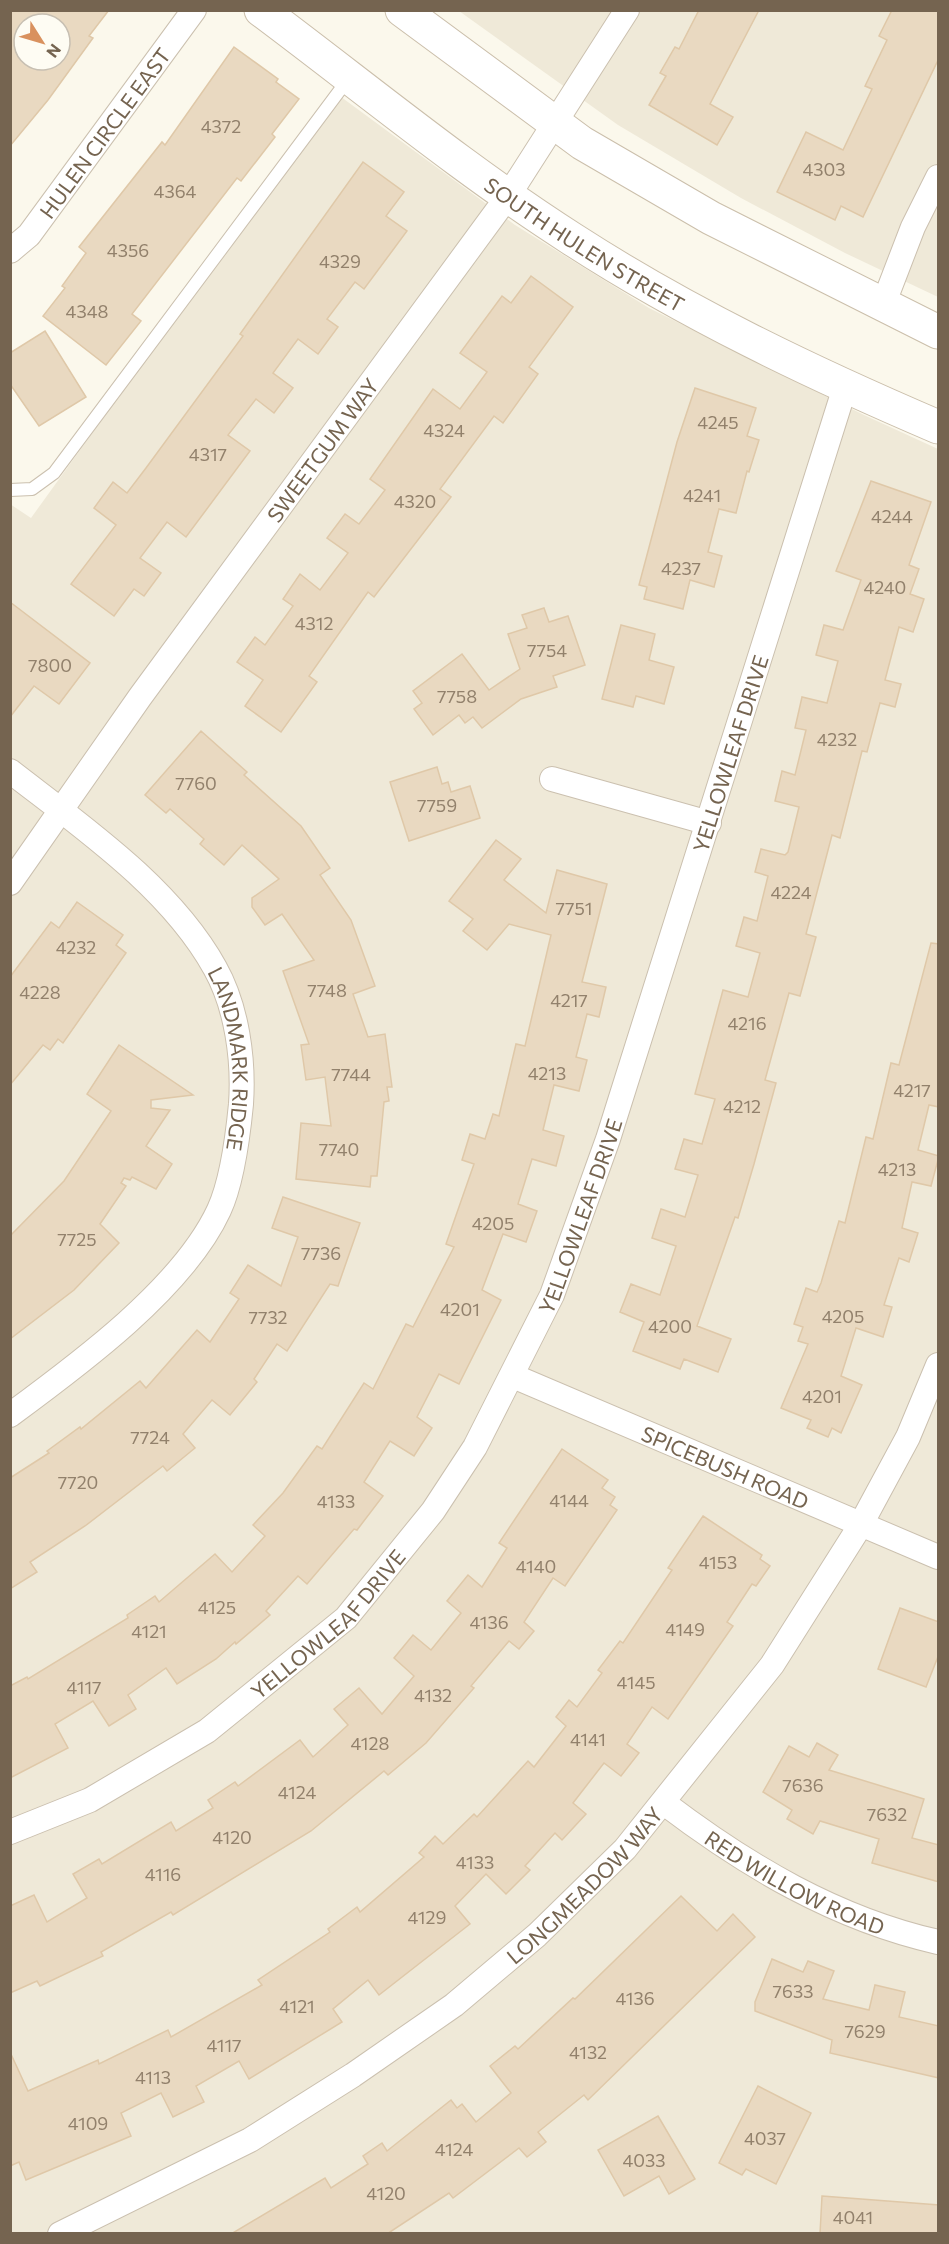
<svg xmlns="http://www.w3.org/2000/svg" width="949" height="2244" viewBox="0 0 949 2244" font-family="Commissioner,sans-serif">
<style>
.residential{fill:#efe9d8}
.building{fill:#e9d9c1;stroke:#dfc8a8;stroke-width:1.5;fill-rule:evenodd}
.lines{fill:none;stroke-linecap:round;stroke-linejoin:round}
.service-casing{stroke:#cbc0af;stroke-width:14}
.minor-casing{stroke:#cbc0af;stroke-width:26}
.secondary-casing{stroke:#cbbfab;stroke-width:35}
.service{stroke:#fff;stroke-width:12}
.minor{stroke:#fff;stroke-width:24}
.secondary{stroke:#fff;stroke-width:33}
.labels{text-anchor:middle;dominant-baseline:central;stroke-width:6;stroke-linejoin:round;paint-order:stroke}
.number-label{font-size:18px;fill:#92816c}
.street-label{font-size:21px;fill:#756450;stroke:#fefcf3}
</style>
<rect width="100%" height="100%" fill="#fbf8ec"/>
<g class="residential">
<polygon points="459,11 938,11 938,297 845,253 741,198 618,125"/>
<polygon points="337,94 515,225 649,308 864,415 938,449 938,2233 11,2233 10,504 31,518"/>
</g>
<g class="building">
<path d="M10 10H109L89 36 93 38 48 100 10 146ZM24 24H60V60H24Z"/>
<polygon points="699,10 759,10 710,104 733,117 717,145 649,105 666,76 660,73 675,47 679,49"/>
<polygon points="892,10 939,10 939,58 863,217 841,206 835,220 777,192 806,132 843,150 872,89 865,86 887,40 879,36"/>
<polygon points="234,47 278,79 276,82 299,99 272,134 275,137 241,181 237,178 132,314 141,321 106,365 43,316 65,288 62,286 86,253 79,247 162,142 165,145"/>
<polygon points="363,162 404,192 386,216 407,231 364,289 355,282 327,319 338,327 318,354 298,339 273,373 293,388 274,413 256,399 228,435 250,451 186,537 167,522 140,558 161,573 144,596 134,589 114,616 71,584 116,525 94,508 113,482 127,493 146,468 243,336 240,334"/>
<polygon points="531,276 573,307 529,367 538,374 503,423 494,416 440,489 451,497 374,597 368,592 309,676 317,682 281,732 245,706 263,680 237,662 255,637 265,645 293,606 283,599 300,574 320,590 348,553 327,538 345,514 359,524 385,490 370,479 433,389 460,409 487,372 460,353 502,296 511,303"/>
<polygon points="45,331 86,397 39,426 10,384 10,353"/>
<polygon points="695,388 756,408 747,436 759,440 749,472 747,471 736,513 719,509 708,552 722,556 714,587 690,580 683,609 644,599 647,587 639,585 677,442"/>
<polygon points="871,481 931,502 909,565 919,569 910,594 924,599 913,632 899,627 885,680 901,684 895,707 880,703 867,752 862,751 840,838 832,835 806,934 816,937 800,996 789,993 765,1080 776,1083 754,1164 738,1218 735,1217 697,1326 731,1339 718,1372 684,1359 680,1369 633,1351 644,1322 620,1312 631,1284 660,1295 676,1246 652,1238 661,1209 685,1217 698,1175 675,1169 684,1139 702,1144 715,1099 695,1094 723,990 748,997 760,953 736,946 744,917 757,921 768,876 755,872 761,849 785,855 788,852 799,807 775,801 782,771 795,775 806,730 795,728 802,697 827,703 838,661 816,655 824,625 843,630 861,580 836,571"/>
<polygon points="10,602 90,663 59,704 34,686 10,717"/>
<polygon points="544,608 549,622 568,616 585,665 553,676 557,687 521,699 482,728 473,717 465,723 459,715 433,735 414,709 422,703 413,691 462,654 489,690 520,669 508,634 527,628 522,615"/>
<polygon points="621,625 655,634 649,660 674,667 664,704 636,696 633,707 602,699"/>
<polygon points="201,731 247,772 244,775 301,826 330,868 320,875 351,920 375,986 353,994 368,1037 385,1034 392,1087 387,1087 389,1101 384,1102 377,1176 371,1176 370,1187 296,1179 301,1123 331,1126 325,1077 306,1080 301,1045 309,1044 283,971 314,960 282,914 265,925 252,907 252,898 279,879 242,845 224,865 200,844 204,839 170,809 166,813 145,795"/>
<polygon points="437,767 442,784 448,782 451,792 470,786 480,818 409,841 390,782"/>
<polygon points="496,840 521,859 504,880 546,913 557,870 607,884 582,982 606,987 599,1017 587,1014 576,1057 587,1060 579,1091 554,1085 543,1130 564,1136 556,1166 532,1159 518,1204 537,1211 526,1242 503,1234 482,1290 501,1300 459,1384 439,1374 417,1417 432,1428 414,1456 390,1441 364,1482 383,1496 357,1530 354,1529 307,1584 298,1576 266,1611 270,1615 236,1644 235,1642 216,1659 177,1684 166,1668 128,1695 136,1709 109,1726 93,1701 55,1724 68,1748 10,1778 10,1686 27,1677 28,1679 128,1618 127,1615 155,1596 159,1602 215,1554 232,1572 265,1536 253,1525 283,1493 317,1446 322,1449 364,1383 373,1389 406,1324 413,1327 454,1247 446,1244 474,1164 462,1160 470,1134 485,1139 493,1114 499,1116 516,1044 525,1046 551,935 509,924 487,950 463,931 473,919 449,901"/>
<polygon points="77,902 123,935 116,945 126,953 63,1043 58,1039 50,1050 43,1045 10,1085 10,977 51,922 59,928"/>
<polygon points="931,943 939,944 939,1107 929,1105 918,1150 939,1156 931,1186 912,1182 902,1228 918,1233 909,1262 899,1258 884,1305 892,1307 883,1337 856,1328 841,1376 862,1385 841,1433 832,1428 828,1437 807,1428 811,1420 781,1408 808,1344 798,1341 803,1327 794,1324 806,1288 817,1292 821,1283 839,1221 845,1223 866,1137 873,1139 891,1063 899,1065"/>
<polygon points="119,1045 193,1095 151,1100 151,1108 170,1110 146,1146 172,1164 156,1189 132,1177 130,1180 124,1178 121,1183 126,1186 100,1224 119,1243 74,1290 10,1339 10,1236 64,1181 111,1111 87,1094"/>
<polygon points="283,1197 360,1223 338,1286 330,1284 287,1351 277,1344 254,1379 257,1382 230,1415 212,1400 183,1434 195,1448 167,1471 163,1466 85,1526 30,1562 37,1572 10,1589 10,1478 49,1453 47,1451 80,1427 81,1429 140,1381 146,1388 197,1330 210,1342 239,1299 230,1293 248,1265 281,1286 298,1237 272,1228"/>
<polygon points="562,1449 608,1480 602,1488 615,1497 610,1505 617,1510 565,1586 553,1578 524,1622 534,1631 519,1649 509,1641 471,1686 474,1688 426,1743 388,1775 384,1771 311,1831 173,1915 171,1912 101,1952 103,1956 40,1986 37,1981 10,1993 10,1906 34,1895 47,1922 87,1898 73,1874 99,1859 102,1864 171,1822 176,1831 213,1808 208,1800 235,1782 238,1786 300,1740 313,1757 348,1725 334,1709 359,1688 382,1714 414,1676 394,1658 413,1635 431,1650 461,1613 447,1601 468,1575 482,1587 507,1548 499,1543"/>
<polygon points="703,1516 762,1555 760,1559 770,1566 756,1586 752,1584 727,1622 733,1626 668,1719 652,1707 627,1744 639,1753 621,1776 604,1763 573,1803 586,1814 562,1840 555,1833 525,1866 530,1870 506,1894 486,1874 455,1906 470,1924 379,1995 368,1980 333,2009 342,2022 249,2079 239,2061 196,2086 204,2102 173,2117 161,2093 121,2113 131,2136 26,2180 19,2162 10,2166 10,2052 28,2091 98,2060 99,2064 168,2030 171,2037 262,1985 258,1980 330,1932 328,1929 357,1907 360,1912 424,1857 419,1853 435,1836 443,1844 474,1814 477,1817 528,1761 534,1767 566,1726 556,1717 569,1700 577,1707 602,1673 598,1670 620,1641 623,1643 672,1570 668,1568"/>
<polygon points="900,1608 939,1622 939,1654 926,1687 878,1669"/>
<polygon points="817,1743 838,1755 829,1770 924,1799 912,1838 939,1845 939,1882 872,1863 879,1839 820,1821 813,1834 787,1819 792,1810 763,1792 789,1746 809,1757"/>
<polygon points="681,1896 717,1931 733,1914 755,1937 588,2100 584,2095 538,2132 546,2142 527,2157 519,2148 453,2198 449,2193 387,2234 231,2234 325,2178 331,2188 368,2164 363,2156 382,2143 387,2151 451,2100 457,2108 462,2104 476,2122 511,2093 490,2066 515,2046 518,2049 573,1998 575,1999"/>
<polygon points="772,1959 803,1972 808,1961 834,1971 823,1999 869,2010 875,1985 905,1992 899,2017 939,2026 939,2078 830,2053 832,2040 755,2011 755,2002"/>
<polygon points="758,2086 811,2113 776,2184 746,2169 742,2175 719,2163"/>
<polygon points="658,2116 695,2179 669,2194 659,2176 624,2196 598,2150"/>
<polygon points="822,2196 939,2205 939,2234 820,2234"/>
</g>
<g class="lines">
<g class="service-casing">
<polyline id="service" points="10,490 32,489 54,473 349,78"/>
</g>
<g class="minor-casing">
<g id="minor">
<path id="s1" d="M10 251 29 235 194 10"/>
<polyline points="883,305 913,227 938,177"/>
<path id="s2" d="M10 771C82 827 170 887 215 968 237 1007 244 1060 241 1104 238 1135 232 1182 219 1210 183 1288 78 1365 10 1415"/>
<polyline points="552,779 709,823"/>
<path id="s3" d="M10 883 140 697 508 196 627 10"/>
<path id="s4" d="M513 1376 938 1557"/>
<path id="s5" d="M664 1803C747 1866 836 1919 938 1942"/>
<path id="s6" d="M10 1832 90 1800 207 1731 346 1618 433 1511 475 1447 552 1295 608 1139 845 387"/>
<path id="s7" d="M60 2234 250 2140 353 2075 454 2005 537 1935 625 1849 772 1665 860 1526 908 1437 938 1365"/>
</g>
</g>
<g class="secondary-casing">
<g id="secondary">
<path id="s8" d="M261 10C364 87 464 170 572 239 688 314 812 373 938 427"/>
<polyline points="402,10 582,143 711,218 938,332"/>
</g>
</g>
<use href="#service" class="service"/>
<use href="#minor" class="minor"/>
<use href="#secondary" class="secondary"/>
</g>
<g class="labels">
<g class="number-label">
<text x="221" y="126">4372</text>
<text x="824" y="169">4303</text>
<text x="175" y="191">4364</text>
<text x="128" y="250">4356</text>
<text x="340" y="261">4329</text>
<text x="87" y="311">4348</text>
<text x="718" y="422">4245</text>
<text x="444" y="430">4324</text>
<text x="208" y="454">4317</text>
<text x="702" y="495">4241</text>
<text x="415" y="501">4320</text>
<text x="892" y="516">4244</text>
<text x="681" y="568">4237</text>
<text x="885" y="587">4240</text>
<text x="314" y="623">4312</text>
<text x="547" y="650">7754</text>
<text x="50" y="665">7800</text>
<text x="457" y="696">7758</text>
<text x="837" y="739">4232</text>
<text x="196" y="783">7760</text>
<text x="437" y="805">7759</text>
<text x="791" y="892">4224</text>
<text x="574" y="908">7751</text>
<text x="76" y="947">4232</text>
<text x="327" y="990">7748</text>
<text x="40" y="992">4228</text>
<text x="569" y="1000">4217</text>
<text x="747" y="1023">4216</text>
<text x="547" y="1073">4213</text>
<text x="351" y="1074">7744</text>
<text x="912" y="1090">4217</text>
<text x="742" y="1106">4212</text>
<text x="339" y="1149">7740</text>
<text x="897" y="1169">4213</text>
<text x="493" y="1223">4205</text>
<text x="77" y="1239">7725</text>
<text x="321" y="1253">7736</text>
<text x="460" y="1309">4201</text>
<text x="843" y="1316">4205</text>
<text x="268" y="1317">7732</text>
<text x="670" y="1326">4200</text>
<text x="822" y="1396">4201</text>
<text x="150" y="1437">7724</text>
<text x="78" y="1482">7720</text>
<text x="569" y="1500">4144</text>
<text x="336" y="1501">4133</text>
<text x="718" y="1562">4153</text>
<text x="536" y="1566">4140</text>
<text x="217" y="1607">4125</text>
<text x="489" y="1622">4136</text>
<text x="685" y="1629">4149</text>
<text x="149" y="1631">4121</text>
<text x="636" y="1682">4145</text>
<text x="84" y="1687">4117</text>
<text x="433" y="1695">4132</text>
<text x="588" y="1739">4141</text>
<text x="370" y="1743">4128</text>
<text x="803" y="1785">7636</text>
<text x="297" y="1792">4124</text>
<text x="887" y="1814">7632</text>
<text x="232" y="1837">4120</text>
<text x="475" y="1862">4133</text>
<text x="163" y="1874">4116</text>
<text x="427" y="1917">4129</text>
<text x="793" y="1991">7633</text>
<text x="635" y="1998">4136</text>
<text x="297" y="2006">4121</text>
<text x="865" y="2031">7629</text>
<text x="224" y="2045">4117</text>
<text x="588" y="2052">4132</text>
<text x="153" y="2077">4113</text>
<text x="88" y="2123">4109</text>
<text x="765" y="2138">4037</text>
<text x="454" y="2149">4124</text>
<text x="644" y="2160">4033</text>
<text x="386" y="2193">4120</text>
<text x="853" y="2217">4041</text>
</g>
<g class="street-label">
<text stroke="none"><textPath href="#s1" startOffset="152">HULEN CIRCLE EAST</textPath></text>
<text stroke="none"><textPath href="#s8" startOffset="400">SOUTH HULEN STREET</textPath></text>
<text stroke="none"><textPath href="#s3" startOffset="534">SWEETGUM WAY</textPath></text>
<text stroke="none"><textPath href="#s6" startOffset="1356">YELLOWLEAF DRIVE</textPath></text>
<text stroke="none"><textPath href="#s2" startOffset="380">LANDMARK RIDGE</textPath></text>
<text stroke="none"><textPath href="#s6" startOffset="870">YELLOWLEAF DRIVE</textPath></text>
<text stroke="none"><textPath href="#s4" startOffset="231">SPICEBUSH ROAD</textPath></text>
<text stroke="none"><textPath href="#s6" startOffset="384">YELLOWLEAF DRIVE</textPath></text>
<text stroke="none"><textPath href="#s5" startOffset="154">RED WILLOW ROAD</textPath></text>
<text stroke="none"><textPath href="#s7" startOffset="634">LONGMEADOW WAY</textPath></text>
</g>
</g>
<rect width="949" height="2244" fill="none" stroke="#756450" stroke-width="24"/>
<g transform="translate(42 42) rotate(127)"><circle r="28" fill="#fefcf3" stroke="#c7bfb2" stroke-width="1.5"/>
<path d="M0-4.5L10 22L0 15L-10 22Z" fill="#d9915e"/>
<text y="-9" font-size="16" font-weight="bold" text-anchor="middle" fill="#756450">N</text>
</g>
</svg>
